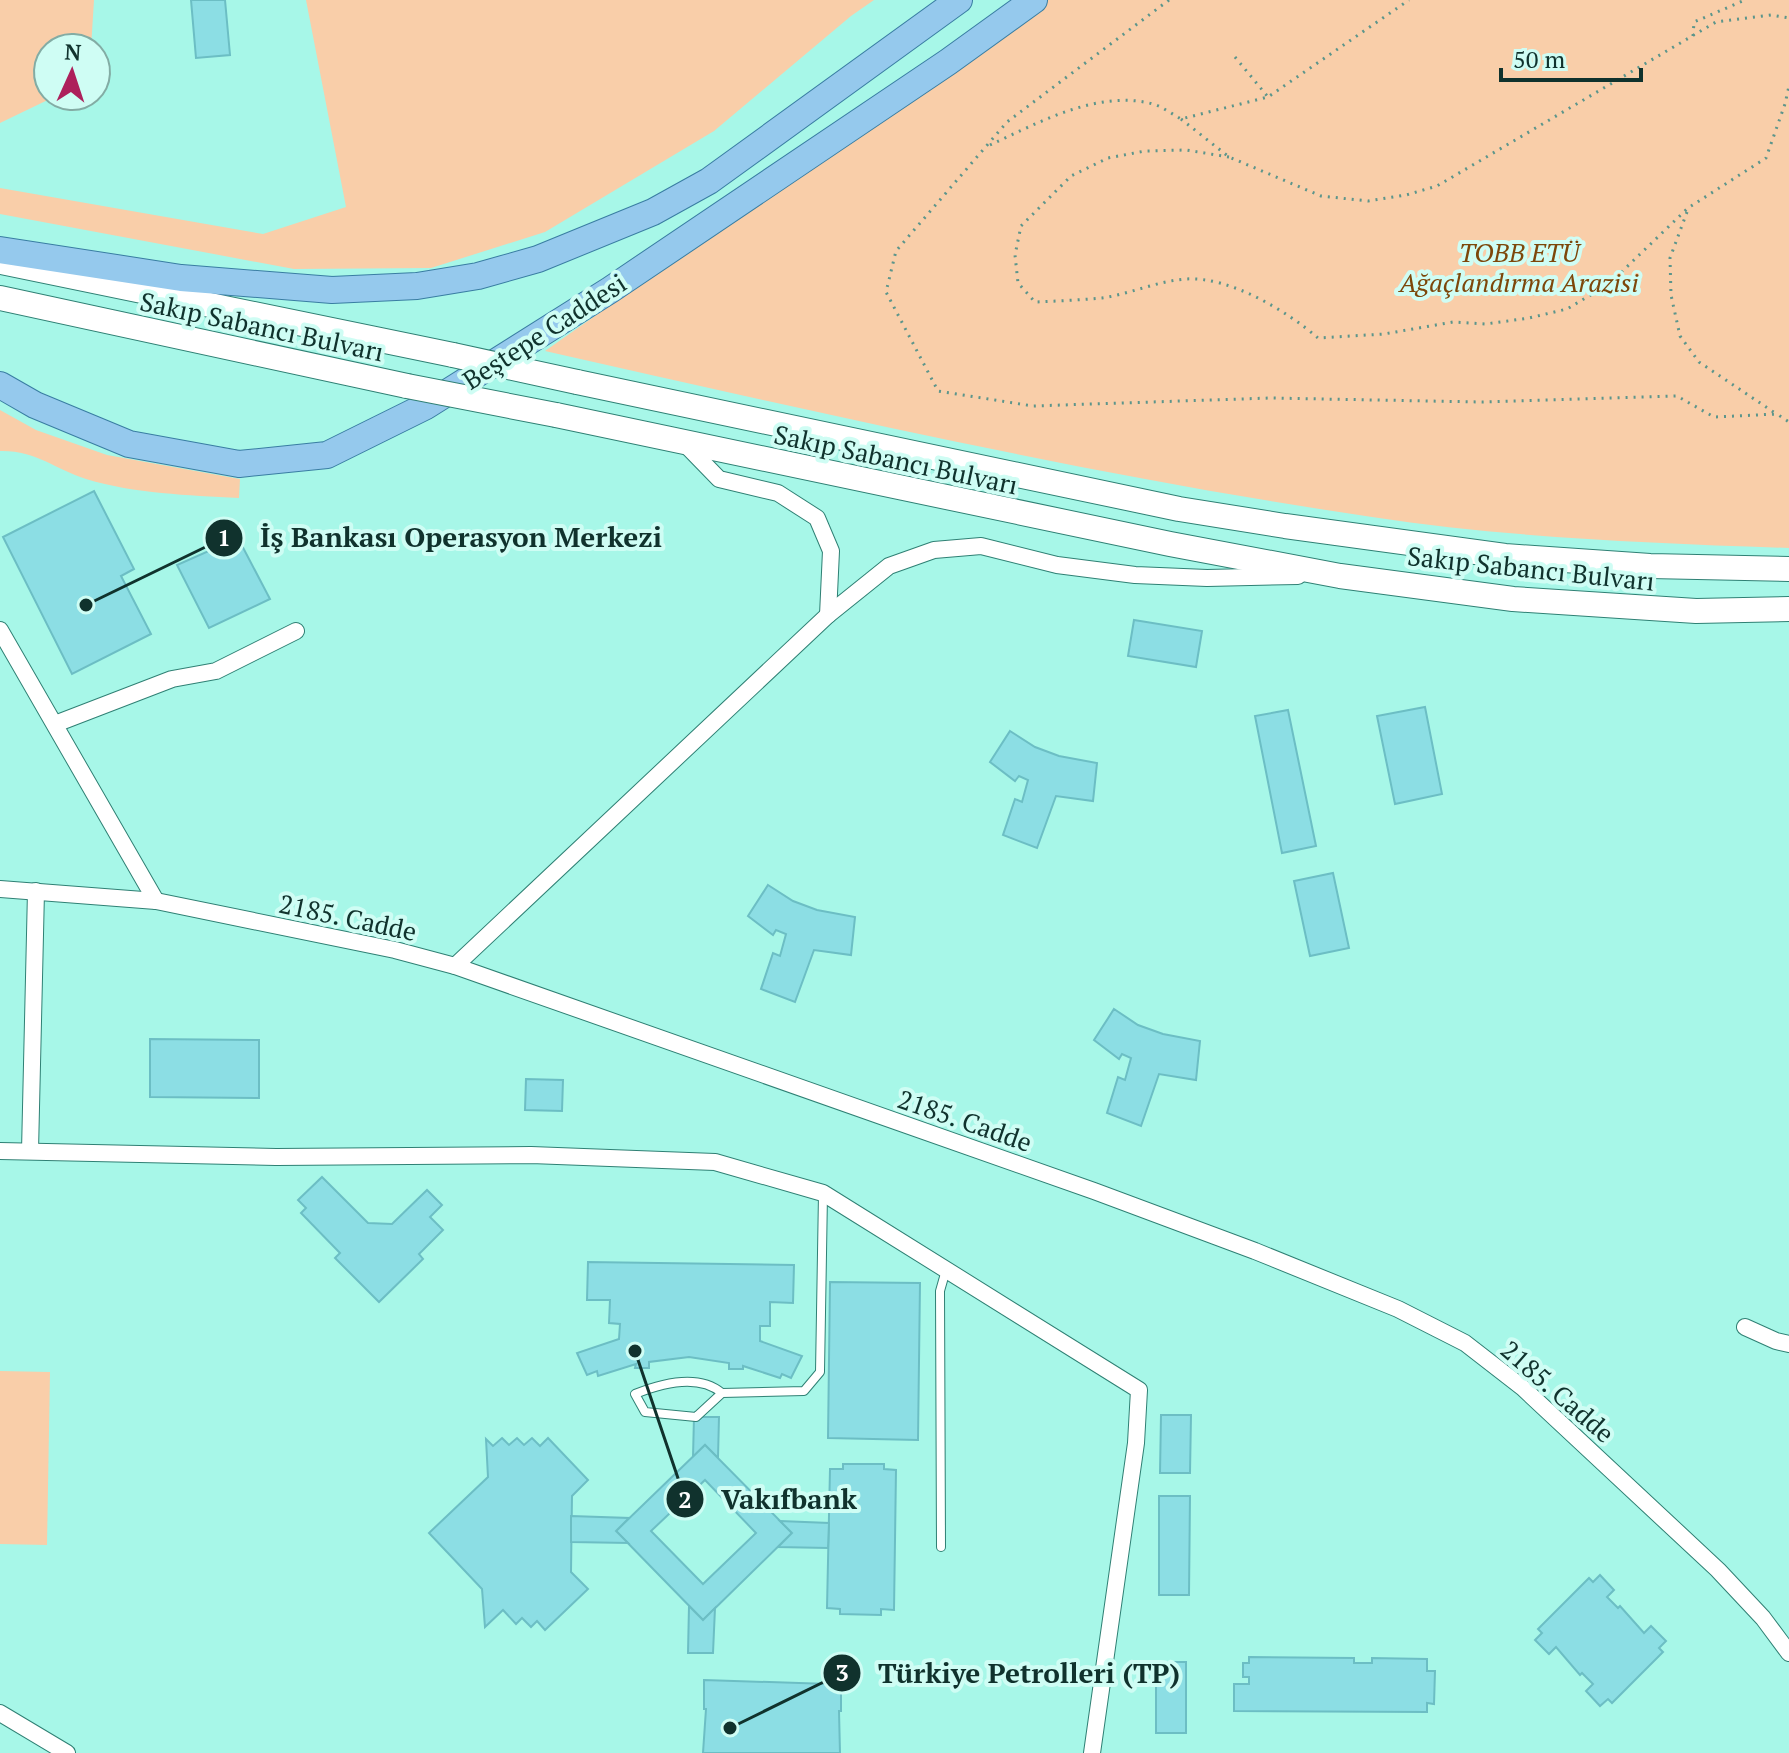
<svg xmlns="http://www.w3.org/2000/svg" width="1789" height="1753" viewBox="0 0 1789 1753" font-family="'PT Serif',serif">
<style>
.green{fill:#f9cea9}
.building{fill:#8cdee4;stroke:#6cbec4;stroke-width:2;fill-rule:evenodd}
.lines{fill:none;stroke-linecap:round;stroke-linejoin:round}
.lane-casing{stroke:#2f8074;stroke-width:10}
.street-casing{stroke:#2f8074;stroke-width:18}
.secondary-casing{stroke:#2f8074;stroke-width:26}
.primary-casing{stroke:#397da2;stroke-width:28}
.path{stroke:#5c958b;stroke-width:3;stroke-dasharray:2 6;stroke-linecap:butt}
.lane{stroke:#fff;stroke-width:8}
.street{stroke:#fff;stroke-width:16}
.secondary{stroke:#fff;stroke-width:24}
.primary{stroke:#95c9ed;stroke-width:26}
.secondary-bridge-casing{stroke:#2f8074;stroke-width:26;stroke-linecap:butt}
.secondary-bridge{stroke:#fff;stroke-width:24}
.labels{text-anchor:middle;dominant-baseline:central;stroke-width:8;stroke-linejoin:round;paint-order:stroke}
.park-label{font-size:26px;font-style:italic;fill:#7d470a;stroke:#cffdf4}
.street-label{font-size:26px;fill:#10322d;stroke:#cffdf4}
.leader{fill:none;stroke:#10322d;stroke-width:3}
.callout-dot{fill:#10322d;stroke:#cffdf4;stroke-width:3}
.mark-label{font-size:24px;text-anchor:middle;font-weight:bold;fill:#fff}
.callout-label{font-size:28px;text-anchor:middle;font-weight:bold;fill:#10322d;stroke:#cffdf4;stroke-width:8;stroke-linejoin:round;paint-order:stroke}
</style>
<rect width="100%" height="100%" fill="#a7f7e8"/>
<g class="green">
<polygon points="0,0 94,0 91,48 48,48 48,96 56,96 0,123"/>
<polygon points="306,0 874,0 851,16 714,131 545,232 431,268 294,269 0,214 0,188 263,234 346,207"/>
<path d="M1045 0H1789V548C1649 543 1510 538 1372 517 1094 476 819 413 545 351Z"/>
<path d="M0 410 36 430 107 455 240 479 239 498C187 495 136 494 86 479 55 469 35 450 0 451Z"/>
<polygon points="0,1371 50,1372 47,1545 0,1544"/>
</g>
<g class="building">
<polygon points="191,0 225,0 230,55 196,58"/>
<polygon points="94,491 134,569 121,576 151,634 72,674 3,537"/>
<polygon points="238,538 270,599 209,628 177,565"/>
<polygon points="1134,620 1202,631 1196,667 1128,656"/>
<polygon points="1425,707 1442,794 1395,804 1377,716"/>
<polygon points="1288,710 1316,846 1282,853 1255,716"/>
<polygon points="1010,731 1035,747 1059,756 1097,763 1093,801 1056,796 1037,848 1003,835 1015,799 1022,802 1028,780 1019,776 1015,781 990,762"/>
<polygon points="1333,873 1349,948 1310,956 1294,881"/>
<polygon points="768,885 793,901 817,910 855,917 851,955 814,950 795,1002 761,989 773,953 780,956 786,934 776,930 773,935 748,916"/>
<polygon points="1114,1009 1138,1025 1163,1034 1200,1041 1196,1080 1159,1074 1141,1126 1107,1113 1118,1077 1125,1080 1131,1058 1122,1054 1119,1059 1094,1040"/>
<polygon points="150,1039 259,1040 259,1098 150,1097"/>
<polygon points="526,1079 563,1080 562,1111 525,1110"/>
<polygon points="322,1177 368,1223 392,1224 427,1190 442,1205 430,1217 443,1230 419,1254 423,1259 379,1302 335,1258 340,1253 301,1213 306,1208 298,1200"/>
<polygon points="588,1262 794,1265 793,1303 770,1302 770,1326 760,1326 760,1341 802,1356 791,1378 782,1374 780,1378 743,1366 743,1369 729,1369 729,1363 689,1357 649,1362 649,1368 635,1368 636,1364 598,1376 597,1371 587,1375 577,1353 619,1339 620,1324 609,1323 610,1300 587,1300"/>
<polygon points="830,1282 920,1283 918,1440 828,1438"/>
<polygon points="1161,1415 1191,1415 1190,1473 1160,1473"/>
<polygon points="694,1417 719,1417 718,1458 705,1445 693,1457"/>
<polygon points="502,1438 509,1445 517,1438 524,1445 532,1438 540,1446 548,1438 588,1480 572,1496 571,1572 588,1589 545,1630 537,1621 531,1627 522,1618 516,1624 503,1610 485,1627 482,1589 429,1533 488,1477 486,1439 493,1446"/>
<path d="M705 1445 792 1533 703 1620 616 1531ZM705 1480 756 1533 703 1584 651 1531Z"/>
<polygon points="843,1464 884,1464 884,1469 896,1470 894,1610 881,1609 881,1615 840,1614 840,1609 827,1608 830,1469 843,1469"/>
<polygon points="1159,1496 1190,1496 1189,1595 1159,1595"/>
<polygon points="571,1516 629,1518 616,1531 628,1543 571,1542"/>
<polygon points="780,1521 829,1523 828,1548 778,1547 792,1533"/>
<polygon points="1600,1575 1614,1590 1607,1597 1618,1608 1620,1606 1644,1633 1651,1626 1666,1641 1659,1648 1663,1652 1612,1703 1608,1699 1600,1706 1586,1691 1593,1684 1582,1673 1580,1675 1556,1647 1549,1654 1535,1640 1542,1633 1538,1629 1589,1578 1593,1582"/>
<polygon points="689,1606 703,1620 715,1608 713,1653 688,1653"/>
<polygon points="1249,1657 1354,1658 1354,1663 1372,1663 1372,1658 1427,1659 1427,1671 1435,1671 1434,1704 1427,1703 1427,1712 1234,1711 1234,1684 1249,1684 1249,1677 1243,1677 1243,1663 1249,1663"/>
<rect x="1156" y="1662" width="30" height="71"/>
<polygon points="704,1680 829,1684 829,1682 841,1682 841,1711 839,1711 840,1753 703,1753 706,1709 704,1709"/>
</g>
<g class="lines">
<g class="lane-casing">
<g id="lane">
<path d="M722 1393 696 1417 645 1412 635 1394C662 1383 698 1373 722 1393L804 1391 820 1372 823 1194"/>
<polyline points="941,1547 940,1291 946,1270"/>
</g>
</g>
<g class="street-casing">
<g id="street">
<polyline points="684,443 719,479 778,493 817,518 831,551 828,615"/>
<polyline points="0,630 156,901"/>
<polyline points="55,724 172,679 216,671 296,631"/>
<polyline points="0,889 156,901 395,950 455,966 1094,1191 1255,1251 1398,1309 1465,1343 1523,1388 1718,1570 1763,1618 1789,1653"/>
<polyline points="455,966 828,615 889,566 934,550 981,546 1057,565 1135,575 1207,578 1298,576"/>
<polyline points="0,1151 276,1157 531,1155 715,1162 823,1193 1139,1390 1136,1443 1092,1753"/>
<polyline points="30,1151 36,891"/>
<polyline points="1745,1327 1776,1341 1789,1344"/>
<polyline points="0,1713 67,1753"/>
</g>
</g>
<g class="secondary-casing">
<g id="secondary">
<polyline points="1,262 453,355"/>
<polyline points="0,298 407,386"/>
<polyline points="577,382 1179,509 1285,526 1505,556 1650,566 1789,569"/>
<polyline points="556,415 1170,544 1340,576 1513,599 1696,611 1789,609"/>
</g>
</g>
<g class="primary-casing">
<g id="primary">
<polyline points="0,250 181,278 332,290 417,286 478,276 538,259 653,212 709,181 959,0"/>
<polyline points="0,385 35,405 129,444 239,464 327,455 426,406 610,290 948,62 1034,0"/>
</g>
</g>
<g class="path">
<polyline points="1169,0 1007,122 896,251 886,292 938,391 1033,406 1270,398 1482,402 1677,396 1714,417 1777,414 1789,422"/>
<polyline points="1693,36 1694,22 1745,0"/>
<polyline points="1235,57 1268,97"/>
<polyline points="1181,119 1229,157 1321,196 1368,201 1406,195 1437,186 1716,22 1771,15 1789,18"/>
<path d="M990 145C1038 123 1098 89 1153 104 1163 107 1172 114 1181 119L1268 97 1409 0"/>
<path d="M1229 157 1186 150 1145 151 1108 158 1071 176 1021 226 1015 255 1018 283 1035 302C1057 301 1080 300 1102 298 1130 294 1157 281 1186 279 1229 276 1287 311 1318 338L1384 334 1453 322 1486 324 1529 318 1567 309 1609 284 1688 208 1766 158 1785 104 1789 86"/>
<polyline points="1687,212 1670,258 1671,295 1680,336 1699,362 1775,413"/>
</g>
<use href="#lane" class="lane"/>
<use href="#street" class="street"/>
<use href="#secondary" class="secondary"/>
<use href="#primary" class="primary"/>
<g class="secondary-bridge-casing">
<g id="secondary-bridge">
<polyline points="453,355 577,382"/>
<polyline points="407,386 556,415"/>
</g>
</g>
<use href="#secondary-bridge" class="secondary-bridge"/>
</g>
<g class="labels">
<g class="park-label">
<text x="1519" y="252">TOBB ETÜ<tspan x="1519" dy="30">Ağaçlandırma Arazisi</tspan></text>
</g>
<g class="street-label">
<text transform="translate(262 326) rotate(12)">Sakıp Sabancı Bulvarı</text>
<text transform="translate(544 331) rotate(-33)">Beştepe Caddesi</text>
<text transform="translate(896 459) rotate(12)">Sakıp Sabancı Bulvarı</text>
<text transform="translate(1531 568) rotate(6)">Sakıp Sabancı Bulvarı</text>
<text transform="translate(348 917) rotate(12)">2185. Cadde</text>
<text transform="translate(965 1120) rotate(19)">2185. Cadde</text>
<text transform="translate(1558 1391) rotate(41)">2185. Cadde</text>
</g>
</g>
<path class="leader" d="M86 605L224 538M635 1351L685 1499M730 1728L842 1673"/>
<g class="callout-dot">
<circle cx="86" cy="605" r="8"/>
<circle cx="635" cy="1351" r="8"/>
<circle cx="730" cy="1728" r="8"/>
<circle cx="224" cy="538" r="20"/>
<circle cx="685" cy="1499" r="20"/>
<circle cx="842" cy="1673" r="20"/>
</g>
<g class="mark-label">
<text x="224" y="546">1</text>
<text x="685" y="1508">2</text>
<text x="842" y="1681">3</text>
</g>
<g class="callout-label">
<text x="461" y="547">İş Bankası Operasyon Merkezi</text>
<text x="789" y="1509">Vakıfbank</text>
<text x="1029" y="1683">Türkiye Petrolleri (TP)</text>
</g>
<g transform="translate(72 72) rotate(3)"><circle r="38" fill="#cffdf4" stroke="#83aca4" stroke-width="2"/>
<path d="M0-6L14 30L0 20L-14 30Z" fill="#ad205b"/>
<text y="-12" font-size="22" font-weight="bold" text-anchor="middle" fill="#10322d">N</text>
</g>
<path d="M1501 68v12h140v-12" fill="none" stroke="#10322d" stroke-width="4"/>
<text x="1513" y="68" font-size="24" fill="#10322d" stroke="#cffdf4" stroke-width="6" paint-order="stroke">50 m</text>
</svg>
